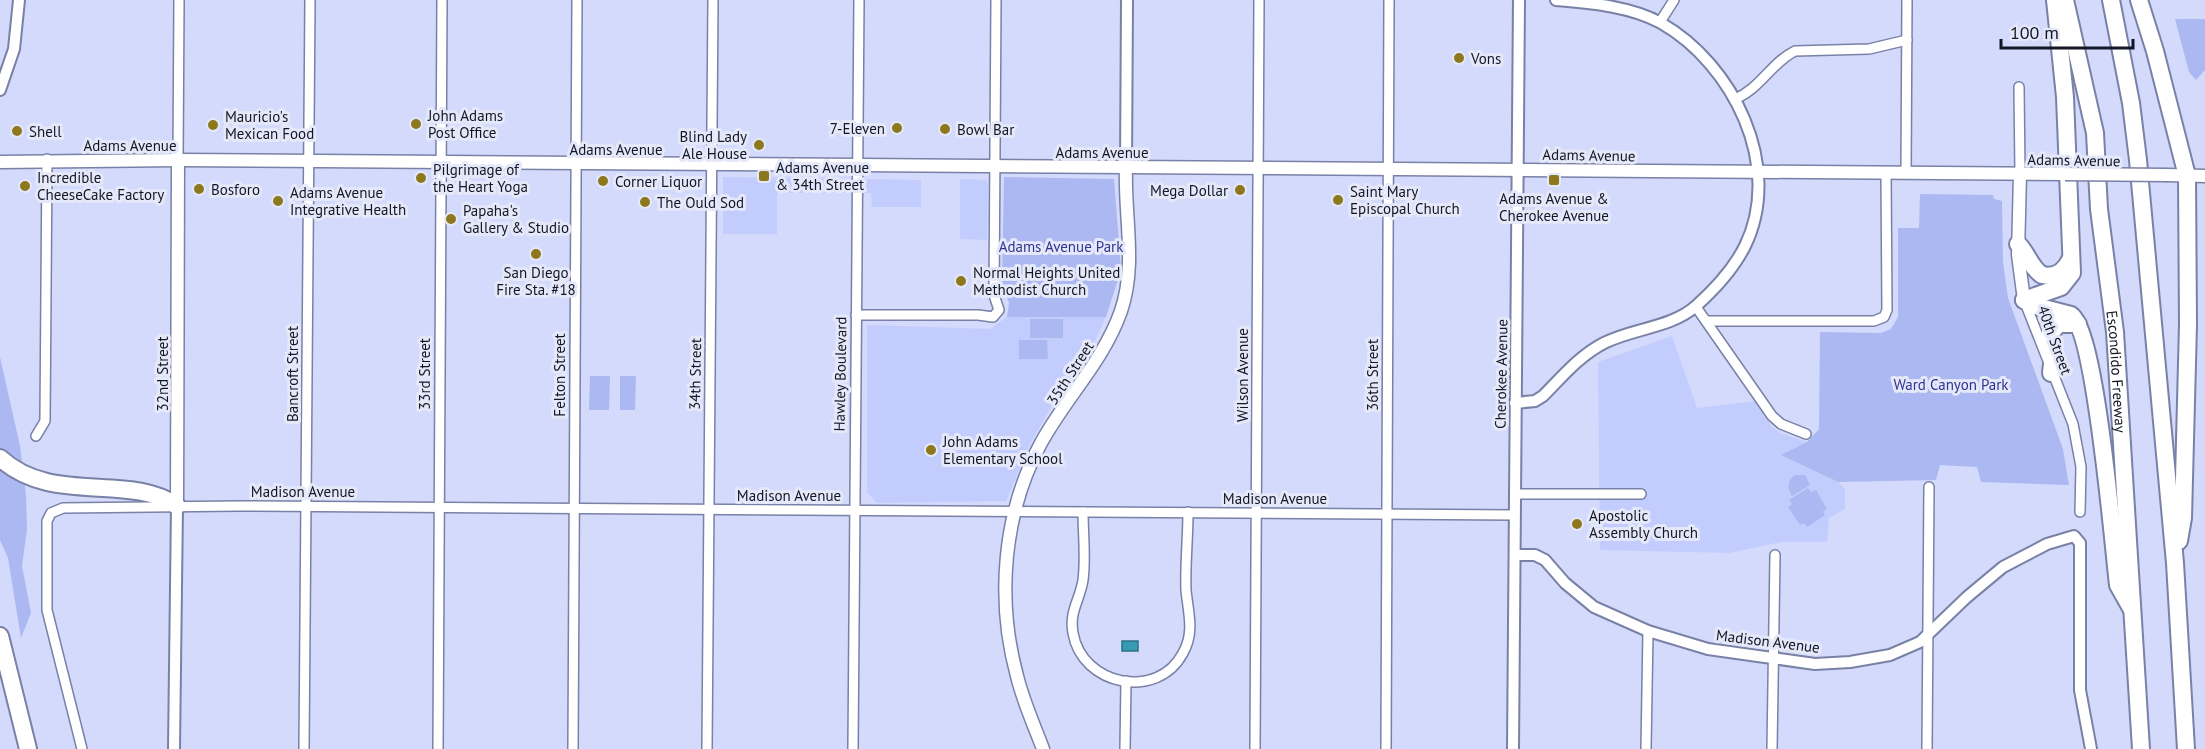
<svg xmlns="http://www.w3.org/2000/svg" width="2205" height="749" viewBox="0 0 2205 749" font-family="'PT Sans',sans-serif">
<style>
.built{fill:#c3cdfd}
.green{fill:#acb8f2}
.water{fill:#379bb1;stroke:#2c7387;stroke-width:1.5}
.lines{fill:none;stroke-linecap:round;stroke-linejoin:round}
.minor-casing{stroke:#7981a6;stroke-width:12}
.tertiary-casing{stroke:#7981a6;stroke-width:14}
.secondary-casing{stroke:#7981a6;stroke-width:15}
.motorway-casing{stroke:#7981a6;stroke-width:20}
.minor{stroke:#fff;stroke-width:9}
.tertiary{stroke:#fff;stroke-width:10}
.secondary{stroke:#fff;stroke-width:12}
.motorway{stroke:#fff;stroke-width:16}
.secondary-bridge-casing{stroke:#7981a6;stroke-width:15;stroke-linecap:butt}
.secondary-bridge{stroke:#fff;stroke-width:12}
.poi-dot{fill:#8d781d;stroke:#e4e8f9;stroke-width:2}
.labels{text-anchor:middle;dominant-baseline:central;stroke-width:6;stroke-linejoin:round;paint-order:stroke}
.poi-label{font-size:15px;fill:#131624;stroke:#e4e8f9;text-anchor:start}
.street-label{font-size:15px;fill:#131624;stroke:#e4e8f9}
.park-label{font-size:15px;fill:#303390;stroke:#e4e8f9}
</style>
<rect width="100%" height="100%" fill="#d3dafb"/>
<g class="built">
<polygon points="723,177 921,180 921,207 872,207 871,193 777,193 777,234 723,234"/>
<polygon points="960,179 986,180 988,183 987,240 960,239"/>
<polygon points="1007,317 1106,317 1085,362 1058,395 1030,444 1006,501 877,503 867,492 867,325 990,329"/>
<polygon points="1672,336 1697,408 1756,401 1771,426 1780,433 1807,442 1782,455 1838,482 1845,489 1845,509 1829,518 1827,542 1781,542 1729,553 1600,550 1598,362"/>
</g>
<g class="green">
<polygon points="2175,19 2205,19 2205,70 2196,80 2189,72"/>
<polygon points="1004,177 1114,179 1121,270 1106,317 1007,317 1009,303 1002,283"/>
<polygon points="1920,194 1993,195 1994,199 2002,201 2003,262 2008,298 2063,449 2069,485 1981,482 1977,467 1940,465 1936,480 1838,482 1781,455 1807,442 1819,429 1820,332 1881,333 1891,329 1898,317 1898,228 1919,228"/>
<rect x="1030" y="319" width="33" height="19"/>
<polygon points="1019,340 1047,340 1048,359 1019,359"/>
<polygon points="0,357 20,446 26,496 27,529 22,566 31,613 21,638 8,558 0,540"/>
<polygon points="590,376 610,376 609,410 589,410"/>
<polygon points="620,376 636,376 635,410 620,410"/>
<path d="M1805 475 1810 485 1792 496C1787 488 1787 480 1795 475Z"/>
<polygon points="1808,488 1811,492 1816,490 1827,509 1823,511 1825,515 1807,527 1804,523 1800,525 1788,507 1792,504 1789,500"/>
</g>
<rect class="water" x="1122" y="641" width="16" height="10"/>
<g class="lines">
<g class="minor-casing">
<g id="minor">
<polyline points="1660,22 1674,0"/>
<polyline points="2019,87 2020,174"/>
<path d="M1735 99C1761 88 1771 63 1795 51L1869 49 1907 40"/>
<polyline points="178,160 179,0"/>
<polyline points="1906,173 1907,0"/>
<polyline points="2024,300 2073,424 2081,467 2080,512"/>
<polyline points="1696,307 1772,416 1781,424 1806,434"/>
<polyline points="856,315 978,315 993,317 999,310 994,295 996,0"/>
<polyline points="1707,321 1874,321 1884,317 1887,310 1886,173"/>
<polyline points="36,436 45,421 47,159"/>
<polyline points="1515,494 1641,494"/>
<path d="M1083 512C1083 534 1086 558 1083 580 1080 600 1069 611 1073 633 1082 686 1158 701 1183 653 1195 632 1188 612 1186 590 1185 565 1188 538 1188 512"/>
<polyline points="82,749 47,610 47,521 51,513 63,508 239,506 1515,515"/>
<polyline points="304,749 310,0"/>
<polyline points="438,749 442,0"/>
<polyline points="573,749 577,0"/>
<polyline points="707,749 713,0"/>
<polyline points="853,749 859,0"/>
<polyline points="1125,749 1126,681"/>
<polyline points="1255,749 1259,0"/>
<polyline points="1386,749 1389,0"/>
<polyline points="1646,749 1648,631"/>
<polyline points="1772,749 1775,555"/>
<polyline points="1927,749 1929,487"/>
</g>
</g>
<g class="tertiary-casing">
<g id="tertiary">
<polyline points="0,90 14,49 19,0"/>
<polyline points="1126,167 1127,0"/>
<path d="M1515 403 1535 401 1543 396C1562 377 1579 356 1604 343 1634 328 1671 328 1696 306 1715 289 1734 268 1745 246 1784 166 1733 64 1661 23 1630 6 1590 3 1556 0"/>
<polyline points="1515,555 1535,555 1545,560 1565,583 1594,607 1648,631 1708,649 1815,664 1850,662 1890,655 1920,642 1967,597 2003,567 2047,544 2074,536 2080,543 2080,690 2091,749"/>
<polyline points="174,749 177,506"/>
<polyline points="1513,749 1519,0"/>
</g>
</g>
<g class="secondary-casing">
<g id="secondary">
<polyline points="0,162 178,160 2065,174"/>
<polyline points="2020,174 2018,255 2024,300"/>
<polyline points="2167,175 2205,176"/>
<polyline points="177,506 178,160"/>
<path d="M1043 749C1034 725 1023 701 1017 676 996 599 1003 513 1041 443 1066 397 1103 362 1121 311 1137 264 1124 215 1126 167"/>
</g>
</g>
<g class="motorway-casing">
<g id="motorway">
<path id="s1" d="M2065 0 2095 133 2099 209 2115 332 2141 749"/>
<polyline points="2111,0 2131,103 2138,160 2175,563 2186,749"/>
<polyline points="2139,0 2155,51 2187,176 2188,324 2183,518 2179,541"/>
<path d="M2018 244C2028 254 2030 267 2042 275 2055 278 2064 272 2070 260"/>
<path d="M2024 300 2036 306 2071 315C2096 332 2113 544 2118 585L2131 608"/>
<polyline points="2024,300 2061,287 2072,273 2065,97 2055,0"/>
<polyline points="2051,373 2053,355 2050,333 2059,324 2078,324"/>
<path d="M0 458C52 506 129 472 177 506"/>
<polyline points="0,636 28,749"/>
</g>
</g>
<use href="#minor" class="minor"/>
<use href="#tertiary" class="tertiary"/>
<use href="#secondary" class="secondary"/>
<use href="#motorway" class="motorway"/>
<g class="secondary-bridge-casing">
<polyline id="secondary-bridge" points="2065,174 2167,175"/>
</g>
<use href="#secondary-bridge" class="secondary-bridge"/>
</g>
<g class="poi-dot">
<circle cx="1459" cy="58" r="6"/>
<circle cx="416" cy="124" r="6"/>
<circle cx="213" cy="125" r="6"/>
<circle cx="897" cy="128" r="6"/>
<circle cx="945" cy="129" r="6"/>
<circle cx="17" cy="131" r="6"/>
<circle cx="759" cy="145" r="6"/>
<rect x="758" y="170" width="12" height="12" rx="3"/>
<circle cx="421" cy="178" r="6"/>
<rect x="1548" y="174" width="12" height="12" rx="3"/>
<circle cx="603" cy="181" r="6"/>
<circle cx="25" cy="186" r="6"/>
<circle cx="199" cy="189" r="6"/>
<circle cx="1240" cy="190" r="6"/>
<circle cx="1338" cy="200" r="6"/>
<circle cx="278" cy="201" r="6"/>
<circle cx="645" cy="202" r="6"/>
<circle cx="451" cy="219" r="6"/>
<circle cx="536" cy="254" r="6"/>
<circle cx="961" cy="281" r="6"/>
<circle cx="931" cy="450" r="6"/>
<circle cx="1577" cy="524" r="6"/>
</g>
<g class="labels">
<g class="poi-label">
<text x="1471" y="58">Vons</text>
<text x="428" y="115">John Adams<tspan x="428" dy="17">Post Office</tspan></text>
<text x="225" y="116">Mauricio's<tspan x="225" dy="17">Mexican Food</tspan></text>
<text x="885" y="128" text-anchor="end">7-Eleven</text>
<text x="957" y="129">Bowl Bar</text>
<text x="29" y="131">Shell</text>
<text x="747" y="136" text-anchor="end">Blind Lady<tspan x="747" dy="17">Ale House</tspan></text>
<text x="776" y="167">Adams Avenue<tspan x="776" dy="17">&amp; 34th Street</tspan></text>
<text x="433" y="169">Pilgrimage of<tspan x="433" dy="17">the Heart Yoga</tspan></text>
<text x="37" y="177">Incredible<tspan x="37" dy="17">CheeseCake Factory</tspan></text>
<text x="615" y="181">Corner Liquor</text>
<text x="211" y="189">Bosforo</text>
<text x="1228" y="190" text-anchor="end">Mega Dollar</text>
<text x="1350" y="191">Saint Mary<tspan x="1350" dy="17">Episcopal Church</tspan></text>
<text x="290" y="192">Adams Avenue<tspan x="290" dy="17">Integrative Health</tspan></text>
<text x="1554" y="198" text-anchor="middle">Adams Avenue &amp;<tspan x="1554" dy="17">Cherokee Avenue</tspan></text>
<text x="657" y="202">The Ould Sod</text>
<text x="463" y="210">Papaha's<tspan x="463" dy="17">Gallery &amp; Studio</tspan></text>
<text x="536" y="272" text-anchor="middle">San Diego<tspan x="536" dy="17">Fire Sta. #18</tspan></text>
<text x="973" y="272">Normal Heights United<tspan x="973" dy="17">Methodist Church</tspan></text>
<text x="943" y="441">John Adams<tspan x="943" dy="17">Elementary School</tspan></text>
<text x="1589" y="515">Apostolic<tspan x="1589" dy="17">Assembly Church</tspan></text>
</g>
<g class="street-label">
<text x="130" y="145">Adams Avenue</text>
<text x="616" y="149">Adams Avenue</text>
<text x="1102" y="152">Adams Avenue</text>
<text transform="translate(1589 155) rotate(1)">Adams Avenue</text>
<text transform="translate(2074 160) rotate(1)">Adams Avenue</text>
<text transform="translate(2055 340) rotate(70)">40th Street</text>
<text transform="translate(1070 373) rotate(-57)">35th Street</text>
<text stroke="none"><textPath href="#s1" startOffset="376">Escondido Freeway</textPath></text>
<text transform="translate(162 374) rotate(-90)">32nd Street</text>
<text transform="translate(292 374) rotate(-90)">Bancroft Street</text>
<text transform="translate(424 374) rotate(-90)">33rd Street</text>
<text transform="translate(695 374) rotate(-89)">34th Street</text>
<text transform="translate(840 374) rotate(-89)">Hawley Boulevard</text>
<text transform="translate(1501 374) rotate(-89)">Cherokee Avenue</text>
<text transform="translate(559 375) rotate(-90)">Felton Street</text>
<text transform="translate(1242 375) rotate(-90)">Wilson Avenue</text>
<text transform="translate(1372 375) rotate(-90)">36th Street</text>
<text x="303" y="491">Madison Avenue</text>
<text x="789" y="495">Madison Avenue</text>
<text x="1275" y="498">Madison Avenue</text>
<text transform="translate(1768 641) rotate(7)">Madison Avenue</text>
</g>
<g class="park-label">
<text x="1061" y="246">Adams Avenue Park</text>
<text x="1951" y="384">Ward Canyon Park</text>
</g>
</g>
<path d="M2001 39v9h132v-9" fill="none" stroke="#131624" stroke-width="3"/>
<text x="2010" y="39" font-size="18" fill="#131624" stroke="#e4e8f9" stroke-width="4.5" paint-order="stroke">100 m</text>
</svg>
